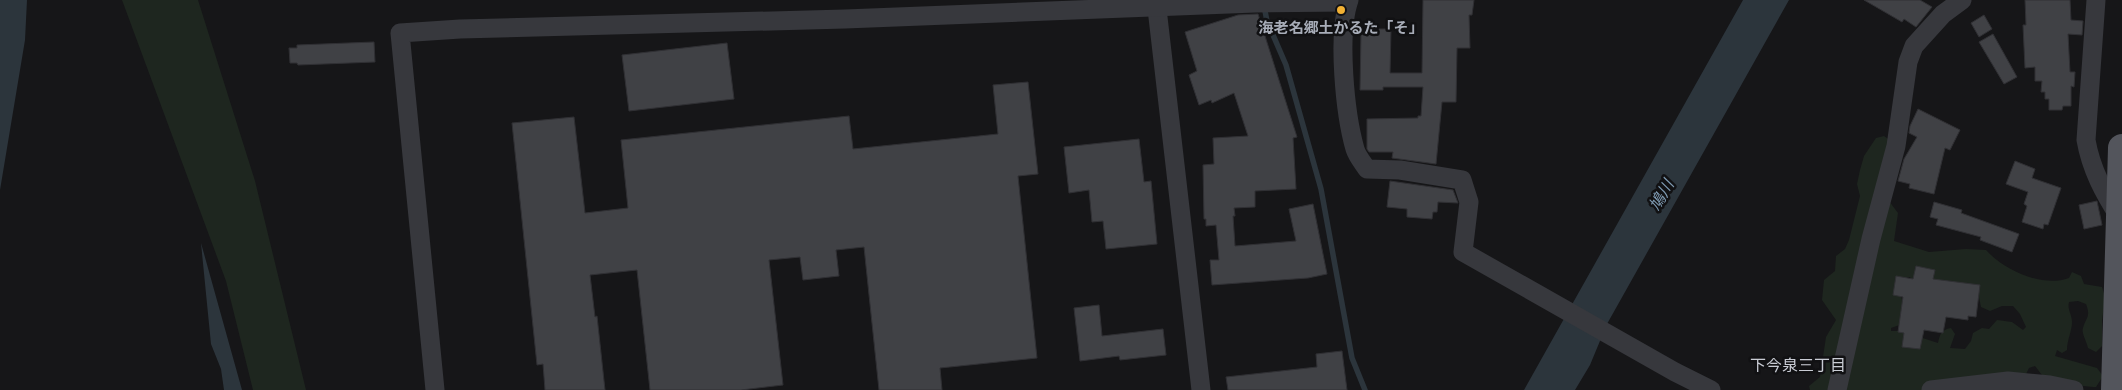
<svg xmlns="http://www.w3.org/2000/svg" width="2122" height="390" viewBox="0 0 2122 390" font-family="'IBM Plex Sans','Noto Sans JP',sans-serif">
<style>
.green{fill:#1e261f;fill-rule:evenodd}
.water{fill:#2c353c}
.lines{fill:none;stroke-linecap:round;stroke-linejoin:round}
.stream{stroke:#2c353c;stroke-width:5.5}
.building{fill:#404145;stroke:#303034}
.minor{stroke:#37383d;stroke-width:19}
.primary{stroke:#53555c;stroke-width:28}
.poi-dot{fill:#f2b134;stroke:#111113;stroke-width:2}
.labels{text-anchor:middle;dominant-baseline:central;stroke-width:5;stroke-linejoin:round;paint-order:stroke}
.poi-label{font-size:15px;font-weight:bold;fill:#a8adb8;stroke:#111113}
.water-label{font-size:16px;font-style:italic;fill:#7f9bb3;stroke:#111113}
.neighbourhood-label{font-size:16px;fill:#c9ccd4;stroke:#111113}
</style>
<rect width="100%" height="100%" fill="#161618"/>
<g class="green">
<polygon points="122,0 198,0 255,181 306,390 253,390 226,281"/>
<path d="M1884 136 1891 141 1889 201 1898 213 1894 241 1929 252 1966 249 1986 250C2004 270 2042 288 2069 278L2072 272 2081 276 2084 284 2102 287 2105 297 2102 321V346L2096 352 2088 348C2087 342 2081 333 2083 328 2086 317 2091 317 2086 304L2078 301 2069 302C2067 310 2072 314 2072 322 2072 331 2067 340 2067 350L2062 353 2057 350 2055 356 2097 368 2103 376 2096 387C2086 387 2049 381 2042 375 2040 373 2037 368 2035 366L2029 368 2026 374 1995 390H1810L1809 386 1820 377 1826 337 1836 320 1822 300 1824 280 1835 271 1836 256 1845 249 1849 240 1860 196 1857 184 1860 170 1864 156 1876 138ZM1910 277 1913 283 1978 293 1981 307 1990 311 2002 306H2013L2020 314 2026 327 2023 330 2012 322 1997 320 1989 329 1982 328 1973 333 1971 341 1965 349 1950 348 1955 334 1951 328C1941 330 1940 334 1938 343L1901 331H1891V328L1908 322 1900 292 1905 278Z"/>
</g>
<g class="water">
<polygon points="0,0 27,0 25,40 0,190"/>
<polygon points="1743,0 1789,0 1607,324 1590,365 1575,390 1524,390"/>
<polygon points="201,243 242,390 224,390 221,369 211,344"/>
</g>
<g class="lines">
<polyline class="stream" points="1264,6 1267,21 1286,65 1321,189 1352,358 1365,390"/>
</g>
<g class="building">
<polygon points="1423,0 1474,0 1472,15 1469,15 1470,48 1457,48 1456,102 1442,102 1436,164 1392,158 1393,152 1369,152 1367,149 1367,119 1418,118 1418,116 1421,116 1423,87 1383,87 1383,90 1360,90 1361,34 1364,34 1364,29 1391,29 1390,73 1422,73"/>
<polygon points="1864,0 1920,0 1932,7 1916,27 1904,19 1902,22"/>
<polygon points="2025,0 2070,0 2071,20 2083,21 2082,35 2068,34 2070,72 2075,72 2074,87 2071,86 2071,106 2063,106 2062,110 2049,110 2049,99 2045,99 2045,92 2041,92 2042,81 2035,81 2035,67 2025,68 2023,25 2026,25"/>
<polygon points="1258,14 1297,137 1293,138 1296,189 1255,191 1255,207 1234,208 1235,216 1233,216 1235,246 1296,241 1289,209 1313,204 1327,274 1308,278 1212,285 1210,260 1219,260 1216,225 1206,226 1206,219 1204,219 1203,165 1214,164 1213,138 1248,136 1234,93 1212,103 1211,100 1199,105 1189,75 1197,71 1185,32 1238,15"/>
<polygon points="1984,15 1992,29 1979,37 1971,23"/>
<polygon points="1993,34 2017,77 2004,84 1979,42"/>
<polygon points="374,42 375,62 298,65 297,63 290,63 289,48 297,48 297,45"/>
<polygon points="727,43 734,99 629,111 622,55"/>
<polygon points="1028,82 1038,174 1018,176 1037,358 940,368 942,390 879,390 864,247 836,250 839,276 803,280 800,257 769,260 783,385 741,390 650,390 637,270 590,275 595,317 597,316 605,390 545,390 543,364 537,365 512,123 574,117 585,213 628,208 621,140 849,116 853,149 998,134 993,85"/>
<polygon points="1918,109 1960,130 1950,150 1945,148 1934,194 1909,188 1910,184 1898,181 1904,159 1917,137 1909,133 1910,126"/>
<polygon points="1139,139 1144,182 1151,181 1157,244 1106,249 1103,221 1092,222 1089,190 1069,193 1064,147"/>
<polygon points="2015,161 2035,169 2032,178 2061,188 2048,225 2044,224 2043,229 2022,222 2027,206 2024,204 2028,192 2006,184"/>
<polygon points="1390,181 1453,190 1458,203 1438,202 1437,212 1433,212 1432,219 1407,217 1407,209 1387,207"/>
<polygon points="2097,201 2102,225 2084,229 2079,205"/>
<polygon points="1934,202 1962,210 1961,213 2019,234 2012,252 1980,240 1981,237 1936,225 1938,219 1930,217"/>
<polygon points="1916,266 1935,270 1933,279 1980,285 1976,317 1968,316 1968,320 1946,317 1943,333 1924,330 1920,349 1902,347 1904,333 1898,332 1903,297 1893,295 1896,276 1913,279"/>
<polygon points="1099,305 1102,336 1163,329 1166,355 1120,360 1119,356 1080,361 1074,308"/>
<polygon points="1342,351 1347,390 1228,390 1226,377 1317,367 1316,354"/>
</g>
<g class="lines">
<g class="minor">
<polyline points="1156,0 1201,390"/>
<path d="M1349 0C1337 34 1345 114 1355 149 1357 156 1363 163 1367 169L1400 170 1462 180 1469 202 1463 252 1675 372 1711 390"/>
<path d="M2096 0 2086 140C2091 169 2104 193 2120 218"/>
<polyline points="435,390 400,33 460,29 845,19 1255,3 1348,2"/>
<polyline points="1837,390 1871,239 1896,146 1908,62 1914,46 1943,14 1962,0"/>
<polyline points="1931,390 2008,381 2050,385 2074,390"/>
</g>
<polyline class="primary" points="2115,390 2122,148"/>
</g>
<circle class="poi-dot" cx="1341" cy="10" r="5"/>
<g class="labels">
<g class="poi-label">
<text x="1341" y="27">海老名郷土かるた「そ」</text>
</g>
<g class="water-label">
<text transform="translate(1661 195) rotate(-60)">鳩川</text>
</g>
<g class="neighbourhood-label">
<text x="1798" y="365">下今泉三丁目</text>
</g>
</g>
</svg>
